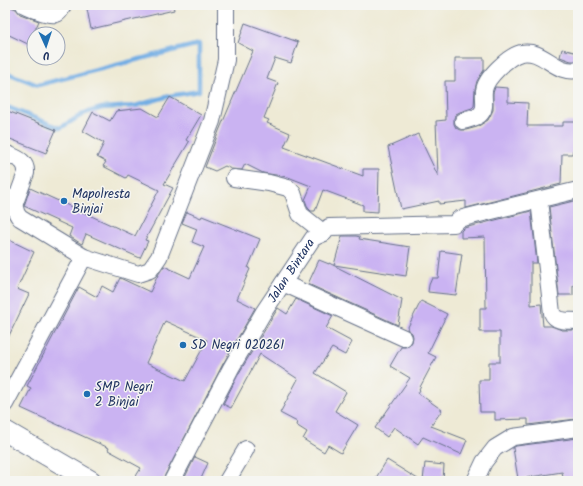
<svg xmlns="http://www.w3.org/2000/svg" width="583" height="486" viewBox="0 0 583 486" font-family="Kalam,sans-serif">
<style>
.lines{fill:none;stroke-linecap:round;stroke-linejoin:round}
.stream{stroke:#73aee4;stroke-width:4.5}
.building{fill:#cab3f2;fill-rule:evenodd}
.minor-casing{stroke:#657088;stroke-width:18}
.major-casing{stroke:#657088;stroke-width:22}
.minor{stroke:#fff;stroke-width:16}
.major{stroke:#fff;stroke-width:20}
.poi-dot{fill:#1f6fb2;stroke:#f6f6f2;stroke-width:1.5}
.labels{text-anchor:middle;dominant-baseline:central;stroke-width:3;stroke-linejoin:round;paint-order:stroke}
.poi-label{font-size:13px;fill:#1b2f5e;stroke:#f6f6f2;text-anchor:start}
.street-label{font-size:13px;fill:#1b2f5e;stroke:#f6f6f2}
</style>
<rect width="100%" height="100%" fill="#f6f6f2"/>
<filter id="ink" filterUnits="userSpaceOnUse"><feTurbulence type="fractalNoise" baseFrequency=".025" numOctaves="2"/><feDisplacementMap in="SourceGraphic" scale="8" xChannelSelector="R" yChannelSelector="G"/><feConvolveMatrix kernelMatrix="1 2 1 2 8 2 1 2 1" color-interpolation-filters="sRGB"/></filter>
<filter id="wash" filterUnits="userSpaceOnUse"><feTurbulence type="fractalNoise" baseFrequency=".012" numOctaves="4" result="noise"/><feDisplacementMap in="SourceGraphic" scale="16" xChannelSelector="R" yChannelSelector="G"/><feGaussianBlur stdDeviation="0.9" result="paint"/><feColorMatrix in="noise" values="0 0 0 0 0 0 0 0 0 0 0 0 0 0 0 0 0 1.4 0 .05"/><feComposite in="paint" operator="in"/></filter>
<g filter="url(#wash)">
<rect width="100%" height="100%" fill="#eeead5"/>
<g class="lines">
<polyline class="stream" points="5,72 38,85 199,44 199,91 169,96 135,106 102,108 85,113 60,128 5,106"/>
</g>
<g id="blocks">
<g class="building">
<polygon points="5,5 16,9 20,14 39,21 34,32 34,47 5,33"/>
<polygon points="107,5 173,5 174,10 91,29 87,9"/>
<polygon points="245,23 298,42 291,63 275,58 267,79 278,83 264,118 269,120 267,123 290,133 284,147 363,176 363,169 379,169 378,212 363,211 363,205 323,190 315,211 311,211 308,208 305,200 311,186 288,177 263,173 245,164 242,170 231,169 225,166 215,171 205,167 219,131 253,51 238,43"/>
<polygon points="562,49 578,53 578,61 571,61 560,57"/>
<polygon points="455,58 484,58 484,70 477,81 475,89 474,106 472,108 460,112 456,114 454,118 454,124 456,128 460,130 466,130 477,127 488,120 493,110 493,93 495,87 508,88 508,102 528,103 527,126 563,126 563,122 578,122 578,150 573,150 572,154 562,154 561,184 466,208 466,201 439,204 439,201 401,209 388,147 418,134 438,176 436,121 446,120 445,81 455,81"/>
<polygon points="170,97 201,115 186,140 189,142 164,184 173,188 145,240 148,241 140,258 86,234 82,244 80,243 69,236 72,228 24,206 30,188 135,236 159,190 128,175 126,178 103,166 106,162 97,157 104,143 83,131 93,112 110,121 116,111 142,108 158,117"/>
<polygon points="5,110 56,130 46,153 5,137"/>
<polygon points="578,200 578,285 573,285 573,295 559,295 549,207"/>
<polygon points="531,211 537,263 531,263 531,305 541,304 543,326 551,326 562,330 578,330 577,405 576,405 576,419 528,425 528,419 495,420 495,412 480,412 479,380 489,380 489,362 500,362 500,332 480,332 480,308 486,308 485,237 461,238 461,231 464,228"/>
<path d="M187 212 201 218 202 216 260 239 248 268 250 269 237 299 255 308 223 364 164 477 163 481H133L141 468 108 450 109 448 21 408 31 388 27 386 79 287 97 297 102 286 113 292 120 278 150 292 158 275 164 266 190 278 204 247 192 242 197 229 182 223ZM165 321 207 340 185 381 146 363Z"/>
<polygon points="342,236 356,236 360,237 359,239 410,247 406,276 334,265"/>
<polygon points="5,238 34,252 17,289 29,294 5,344"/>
<polygon points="441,251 462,254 456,295 428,292 429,285 432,278 438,278"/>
<polygon points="319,260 329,264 329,263 402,300 398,325 308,284"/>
<polygon points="296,299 333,316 326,328 352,342 345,355 332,348 315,373 346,392 335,411 358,425 341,453 328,445 324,452 303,439 307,432 296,425 297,422 280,413 298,379 260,354 231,408 223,404 239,373 278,308 287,314"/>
<polygon points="421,301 447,314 428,353 436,357 419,389 420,390 418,393 442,410 431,426 467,440 461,454 423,437 418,444 394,427 387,437 375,428 410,378 390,366 401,347 405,347 409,346 412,342 413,337 412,333 407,329"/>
<polygon points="578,438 578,481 564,481 562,472 518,479 513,448 516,446"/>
<polygon points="195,457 208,463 200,481 183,481"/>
<polygon points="387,460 421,481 374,481"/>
<polygon points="425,463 444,465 443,481 423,481"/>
</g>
</g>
</g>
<g filter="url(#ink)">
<use href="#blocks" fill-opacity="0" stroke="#657088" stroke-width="1"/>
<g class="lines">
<g class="minor-casing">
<g id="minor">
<path d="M24 5C31 8 52 18 58 13 61 11 62 8 63 5"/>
<path d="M463 121C469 119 479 118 482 112 486 107 483 98 484 91 485 78 509 56 521 53 543 48 555 75 578 70"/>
<path d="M5 153C16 158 27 160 26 173L15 203"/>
<polyline points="234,178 269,183 288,188 293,193 300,214 324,233"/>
<path d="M5 196C20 203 11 209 20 218L84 257 138 274 150 270 159 257 212 121 226 60V5"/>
<path d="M539 200 552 313C556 323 569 320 578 321"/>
<polyline points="283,283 404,338"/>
<polyline points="5,404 84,257"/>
<path id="s1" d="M172 481 231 368 263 313 313 238 324 233 329 227 454 224 459 219 578 190"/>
<polyline points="227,481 246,449"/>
<polyline points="475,481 484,462 495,448 513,437 578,428"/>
</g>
</g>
<g class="major-casing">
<polyline id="major" points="5,431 91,481"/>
</g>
<use href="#minor" class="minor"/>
<use href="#major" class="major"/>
</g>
</g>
<g class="poi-dot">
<circle cx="64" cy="201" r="4"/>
<circle cx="183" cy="345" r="4"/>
<circle cx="87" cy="394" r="4"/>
</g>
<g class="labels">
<g class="poi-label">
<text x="72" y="194">Mapolresta<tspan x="72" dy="15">Binjai</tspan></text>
<text x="191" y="345">SD Negri 020261</text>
<text x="95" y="387">SMP Negri<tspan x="95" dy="15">2 Binjai</tspan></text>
</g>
<g class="street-label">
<text stroke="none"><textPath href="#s1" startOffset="242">Jalan Bintara</textPath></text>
</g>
</g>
<rect width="583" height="486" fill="none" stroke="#f6f6f2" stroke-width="20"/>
<g transform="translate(46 46) rotate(177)"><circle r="19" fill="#f6f6f2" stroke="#9ea6b7"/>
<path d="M0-3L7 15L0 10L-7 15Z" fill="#1f6fb2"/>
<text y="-6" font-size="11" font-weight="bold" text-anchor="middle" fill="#1b2f5e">U</text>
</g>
</svg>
